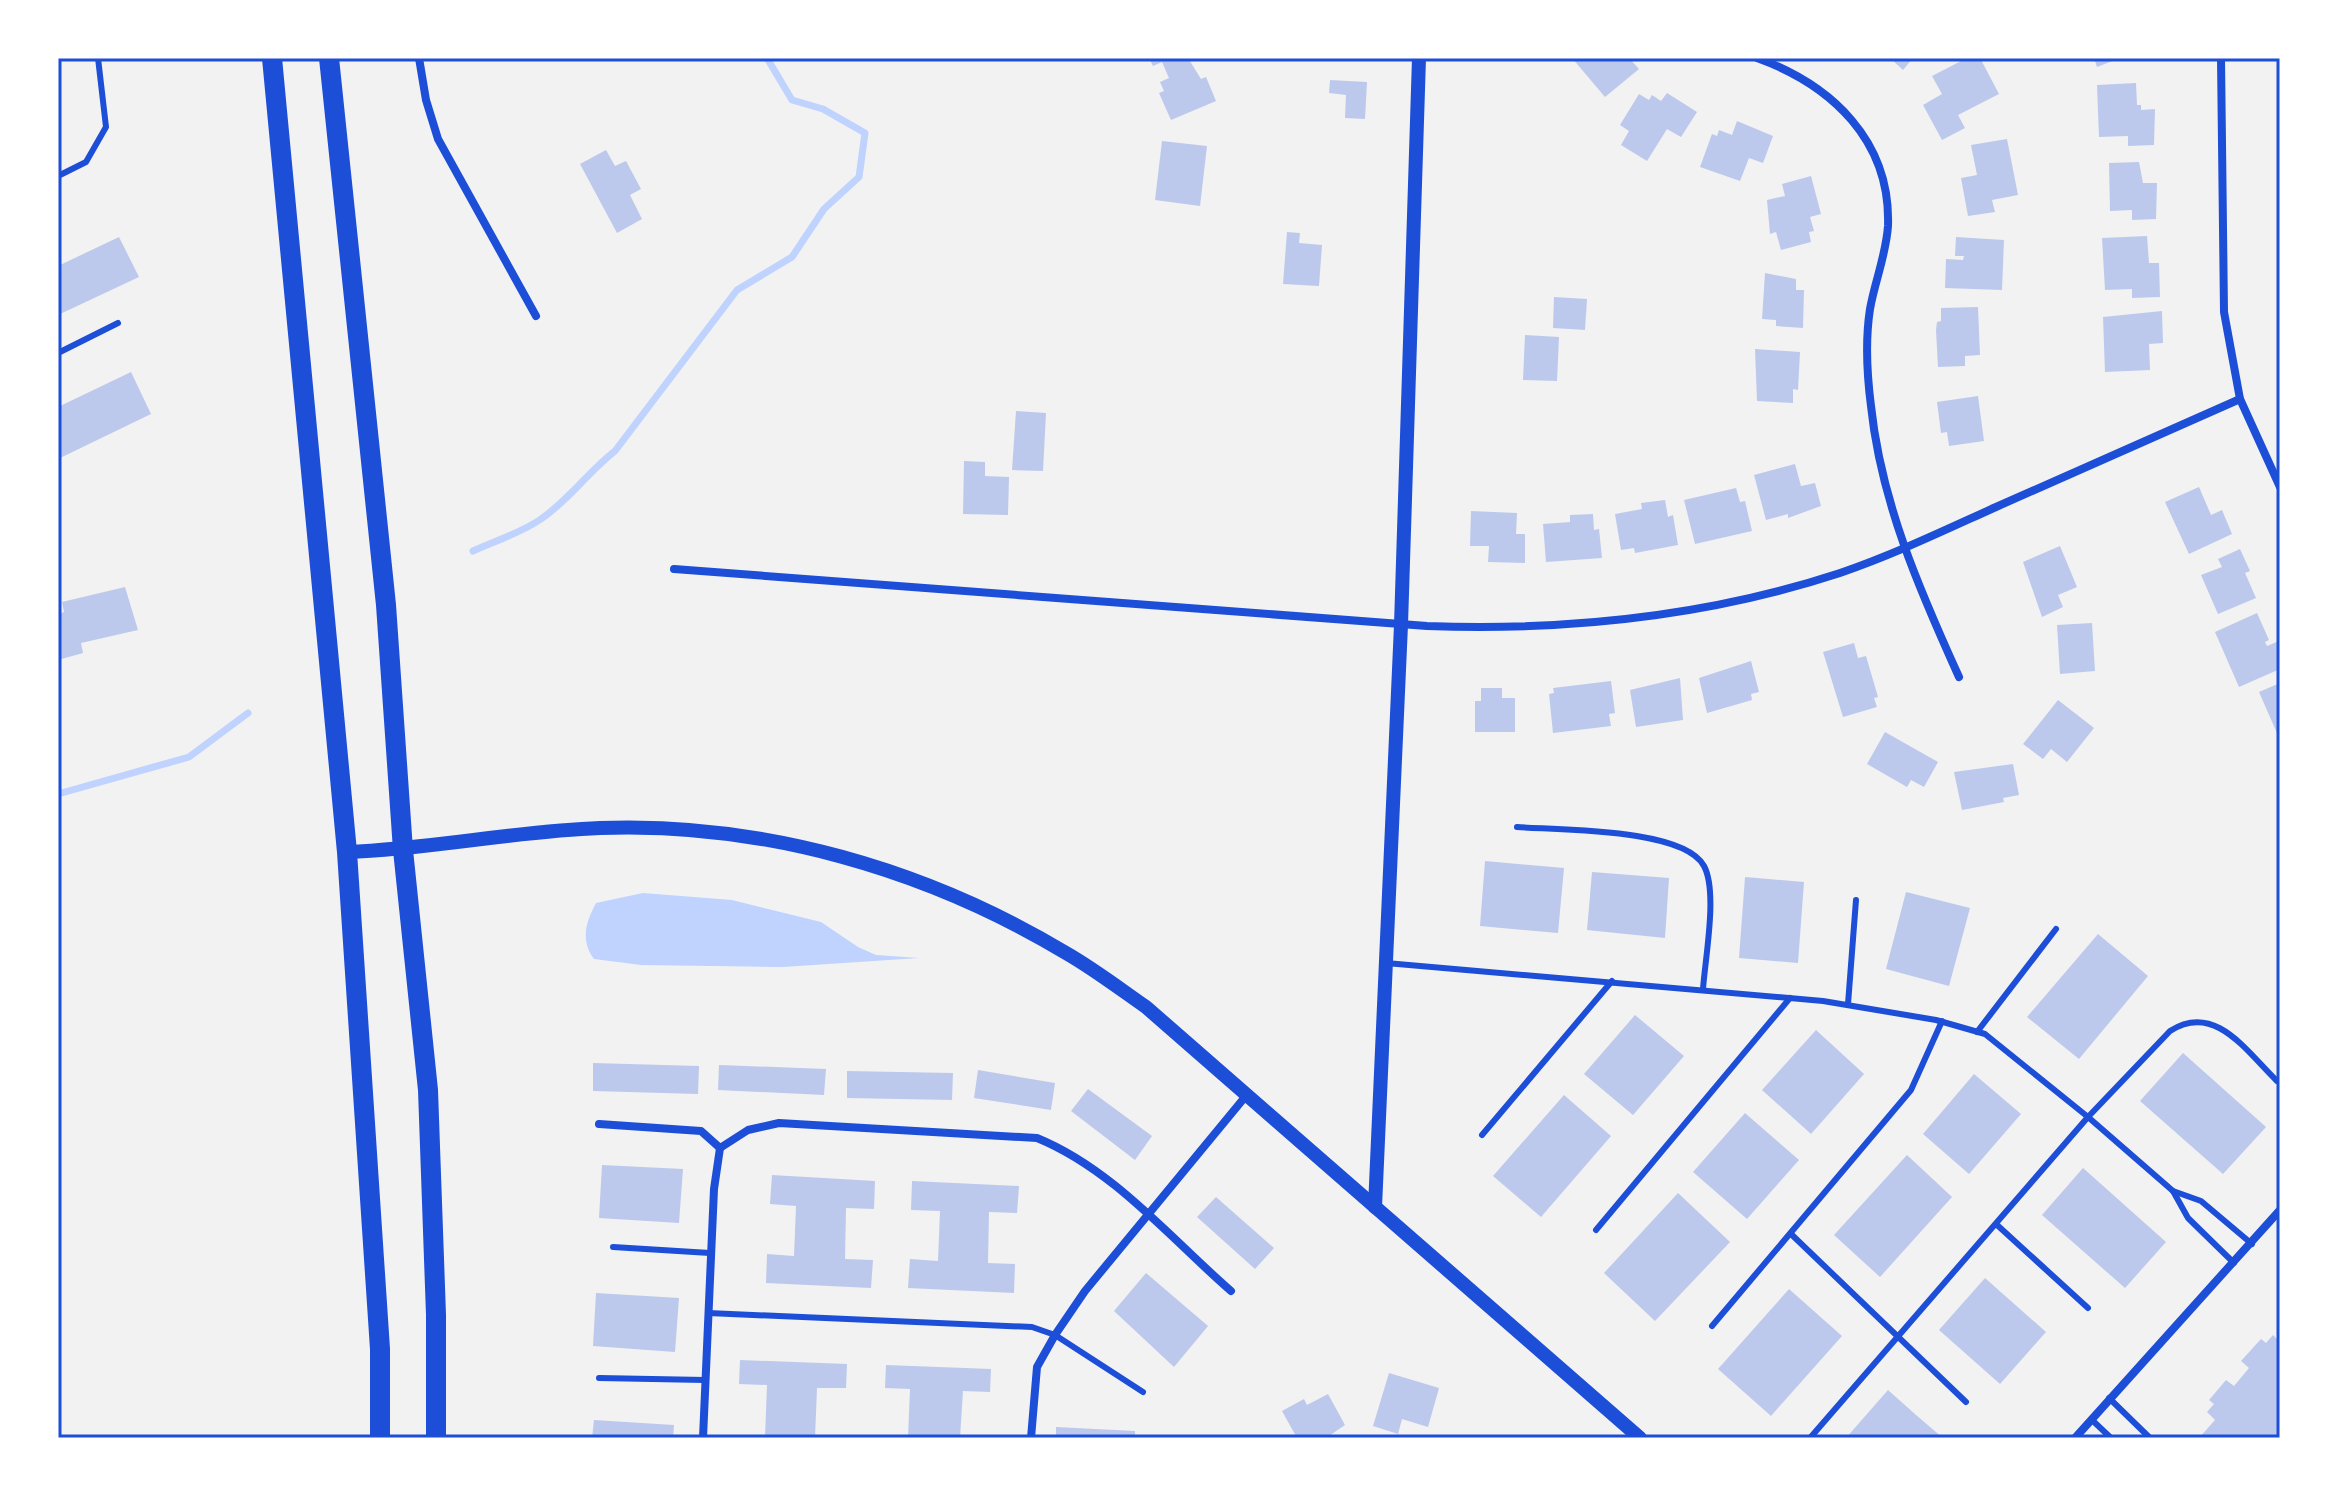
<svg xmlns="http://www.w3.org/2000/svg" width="2338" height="1496" viewBox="0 0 2338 1496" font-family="Raleway,sans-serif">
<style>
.water{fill:#bfd3fe}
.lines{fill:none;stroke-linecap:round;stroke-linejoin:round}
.stream{stroke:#bfd3fe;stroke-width:7}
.building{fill:#bdc9ec}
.service{stroke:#1d4ed8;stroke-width:6}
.minor{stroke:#1d4ed8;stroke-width:8}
.tertiary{stroke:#1d4ed8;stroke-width:14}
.primary{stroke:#1d4ed8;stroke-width:20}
.neatline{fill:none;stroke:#1d4ed8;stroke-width:3}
</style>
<rect width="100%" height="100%" fill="#f2f2f2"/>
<path class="water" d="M643 893 732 900 821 922 858 947 876 955 919 958 783 967 641 965 594 959C580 940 586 922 596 903Z"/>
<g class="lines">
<g class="stream">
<path d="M473 551C495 541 521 533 541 519 569 500 588 472 615 451L737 290 792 257 824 209 859 177 865 133 823 109 792 100 767 58"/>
<polyline points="58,794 189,757 248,713"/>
</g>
</g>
<g class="building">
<polygon points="1149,58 1188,58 1201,79 1206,77 1216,101 1171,120 1159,93 1164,91 1160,82 1169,78 1162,62 1153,66"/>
<polygon points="1572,58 1629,58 1639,69 1605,97"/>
<polygon points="1890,58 1913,58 1903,70"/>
<polygon points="1967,58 1980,58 1999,94 1958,115 1965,128 1942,140 1923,105 1942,94 1932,76"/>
<polygon points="2094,58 2120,58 2097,67"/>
<polygon points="1330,80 1367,82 1365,119 1345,118 1346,95 1329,93"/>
<polygon points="2136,83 2137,105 2141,105 2141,110 2155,109 2154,145 2128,146 2128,136 2099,137 2097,85"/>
<polygon points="1667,93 1697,112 1681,137 1667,129 1647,161 1621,145 1629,131 1620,125 1639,94 1649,100 1652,95 1661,101"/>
<polygon points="1737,121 1773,136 1763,163 1749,158 1740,181 1700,167 1712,134 1717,136 1719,130 1732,135"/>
<polygon points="2007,139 2018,195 1992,200 1995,212 1968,216 1961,178 1977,175 1971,145"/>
<polygon points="1162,141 1207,146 1200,206 1155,200"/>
<polygon points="606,150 615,166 626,161 641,189 630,195 642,219 617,233 580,164"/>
<polygon points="2139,162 2143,183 2157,183 2156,219 2132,220 2132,210 2110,211 2109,163"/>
<polygon points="1811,176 1821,214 1810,217 1814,231 1809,232 1811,242 1781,250 1776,232 1770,234 1767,200 1785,196 1782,184"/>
<polygon points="1287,232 1300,233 1299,243 1322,245 1319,286 1283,284"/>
<polygon points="2147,236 2149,263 2159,263 2160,297 2132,298 2132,289 2105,290 2102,238"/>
<polygon points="119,237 139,277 58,315 58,266"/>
<polygon points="1956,237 2004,240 2002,290 1945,288 1946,259 1963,260 1964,256 1955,256"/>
<polygon points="1765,273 1796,279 1796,290 1804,290 1803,328 1776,326 1776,320 1762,319"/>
<polygon points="1554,297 1587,299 1585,330 1553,328"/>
<polygon points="1978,307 1980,355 1965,356 1965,366 1938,367 1936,330 1937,322 1941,321 1941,308"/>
<polygon points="2162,311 2163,343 2149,344 2150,370 2105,372 2103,317"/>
<polygon points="1525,335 1559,337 1557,381 1523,380"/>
<polygon points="1755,349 1800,352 1798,390 1793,389 1793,403 1757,401"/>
<polygon points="131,372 151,414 58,459 58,407"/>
<polygon points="1978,396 1984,441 1949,446 1947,432 1941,433 1937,402"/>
<polygon points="1016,411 1046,413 1043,471 1012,470"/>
<polygon points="964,461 985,462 985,476 1009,477 1008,515 963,514"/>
<polygon points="1795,464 1801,486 1815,483 1821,506 1788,518 1788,514 1766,520 1754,475"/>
<polygon points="2199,487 2211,515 2222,510 2232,534 2189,554 2165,502"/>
<polygon points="1736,488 1740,502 1745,501 1752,531 1695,544 1684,500"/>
<polygon points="1665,500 1668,517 1673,515 1678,545 1635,553 1634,548 1621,550 1615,514 1642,509 1641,503"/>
<polygon points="1471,511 1517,513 1516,534 1525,534 1525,563 1488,562 1489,546 1470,546"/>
<polygon points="1593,514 1594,530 1599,529 1602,558 1546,562 1543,524 1570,522 1570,515"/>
<polygon points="2060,546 2077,587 2058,595 2063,607 2042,617 2023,562"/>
<polygon points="2240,549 2250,571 2245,573 2256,598 2218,614 2201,575 2222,567 2218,559"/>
<polygon points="125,587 138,630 81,643 83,653 58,660 58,614 64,612 62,602"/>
<polygon points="2257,613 2269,640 2265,642 2267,646 2279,641 2280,644 2280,669 2239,687 2215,632"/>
<polygon points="2092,623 2095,671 2060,674 2057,625"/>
<polygon points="1854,643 1858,658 1866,656 1878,697 1874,698 1877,707 1843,717 1823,652"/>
<polygon points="1751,661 1759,692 1751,694 1752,700 1707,713 1699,678"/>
<polygon points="1680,678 1683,720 1636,727 1630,690"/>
<polygon points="1611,681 1615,713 1609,714 1611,726 1553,733 1549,694 1554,693 1553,688"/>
<polygon points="2280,683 2280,740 2259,692"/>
<polygon points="1481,688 1502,688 1502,698 1515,698 1515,732 1475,732 1475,701 1481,701"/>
<polygon points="2058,700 2094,728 2067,762 2051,749 2043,759 2023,744"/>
<polygon points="1885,732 1938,762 1924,787 1911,780 1907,787 1867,764"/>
<polygon points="2013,764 2019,795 2003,798 2004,802 1962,810 1954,772"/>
<polygon points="1485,861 1564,868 1558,933 1480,926"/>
<polygon points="1592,872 1669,878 1665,938 1587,930"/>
<polygon points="1745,877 1804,882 1798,963 1739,958"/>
<polygon points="1906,892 1970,908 1949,986 1886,969"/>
<polygon points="2098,934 2148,976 2079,1059 2027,1017"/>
<polygon points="1635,1015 1684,1056 1633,1115 1584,1074"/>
<polygon points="1816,1030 1864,1074 1811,1134 1762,1090"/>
<polygon points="2183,1053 2266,1127 2223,1174 2140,1101"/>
<polygon points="593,1063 699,1066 698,1094 593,1091"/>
<polygon points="719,1065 826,1069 824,1095 718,1090"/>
<polygon points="978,1070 1055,1083 1051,1110 974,1098"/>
<polygon points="847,1071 953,1073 952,1100 847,1098"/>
<polygon points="1974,1074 2021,1114 1969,1174 1923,1134"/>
<polygon points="1088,1089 1152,1136 1135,1160 1071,1111"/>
<polygon points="1564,1095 1611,1136 1541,1217 1493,1176"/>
<polygon points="1745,1113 1799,1160 1747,1219 1693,1172"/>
<polygon points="1907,1155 1952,1197 1880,1277 1834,1235"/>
<polygon points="602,1165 683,1169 679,1223 599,1218"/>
<polygon points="2083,1168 2166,1242 2125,1288 2042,1215"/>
<polygon points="772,1175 875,1181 874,1209 846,1208 845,1259 873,1260 871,1288 766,1283 767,1254 794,1256 796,1206 770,1204"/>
<polygon points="912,1181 1019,1186 1017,1213 989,1212 988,1263 1015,1264 1014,1293 908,1288 910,1259 938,1261 940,1211 911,1210"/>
<polygon points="1678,1193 1730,1242 1655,1321 1604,1273"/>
<polygon points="1216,1197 1274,1248 1255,1269 1197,1217"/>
<polygon points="1146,1273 1208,1326 1174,1367 1114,1311"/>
<polygon points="1985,1278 2046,1332 2000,1384 1939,1330"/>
<polygon points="1789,1289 1842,1336 1771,1416 1718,1369"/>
<polygon points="596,1293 679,1298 675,1352 593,1346"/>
<polygon points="2273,1335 2280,1342 2280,1438 2199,1438 2215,1420 2207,1412 2214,1404 2209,1400 2226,1380 2234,1386 2249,1368 2241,1361 2261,1339 2266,1343"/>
<polygon points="740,1360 847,1364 846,1388 817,1388 815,1438 765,1438 767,1385 739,1384"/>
<polygon points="886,1365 991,1369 990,1392 963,1391 960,1438 908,1438 910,1389 885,1388"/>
<polygon points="1389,1373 1439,1388 1428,1427 1402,1419 1398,1434 1373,1426"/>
<polygon points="1888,1390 1916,1415 1943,1438 1846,1438"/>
<polygon points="1328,1394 1345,1425 1326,1438 1297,1438 1282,1411 1304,1399 1307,1405"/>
<polygon points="594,1420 674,1425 673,1438 592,1438"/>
<polygon points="1056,1427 1135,1431 1135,1438 1056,1438"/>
</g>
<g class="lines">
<g class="service">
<polyline points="58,176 86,162 106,127 98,58"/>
<polyline points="58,353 118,323"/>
<path d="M1517 827C1557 830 1684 828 1704 866 1718 892 1705 959 1703 989"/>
<polyline points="1386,963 1823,1001 1936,1020 1985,1034 2088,1117 2173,1191 2188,1218 2234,1263"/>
<polyline points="1848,1004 1856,900"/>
<polyline points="1977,1032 2056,929"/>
<polyline points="1482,1135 1612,981"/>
<polyline points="2173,1191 2201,1201 2252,1244"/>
<polyline points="1996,1224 2088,1308"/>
<polyline points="1596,1230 1790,998"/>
<polyline points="1791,1234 1966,1402"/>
<polyline points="613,1247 710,1253"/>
<polyline points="708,1313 1032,1327 1055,1335 1143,1392"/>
<polyline points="1712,1326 1911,1090 1942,1021"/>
<polyline points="599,1378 705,1380"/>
<polyline points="2109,1398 2150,1438"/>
<polyline points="2092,1420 2111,1438"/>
<path d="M1810 1438 2088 1117 2170 1031C2215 1002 2246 1051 2277 1081"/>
</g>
<g class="minor">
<polyline points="419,58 426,100 438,139 536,316"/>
<path d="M1757 58C1832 85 1891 141 1888 226 1886 255 1875 281 1870 309 1865 341 1867 375 1871 406 1881 502 1920 591 1959 677"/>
<polyline points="2221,58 2224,312 2240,399 2280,487"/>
<path d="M674 569 1427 626C1567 631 1706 617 1840 573 1893 555 1945 530 1996 507 2078 471 2159 435 2240 399"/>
<path d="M599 1124 701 1131 720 1148 748 1130 779 1123 1037 1138C1113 1169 1170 1238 1231 1291"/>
<polyline points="703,1438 714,1189 720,1148"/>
<polyline points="1031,1438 1037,1367 1055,1335 1085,1291 1245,1097"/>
<polyline points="2075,1438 2280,1210"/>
</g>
<g class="tertiary">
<path d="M347 852C432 849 515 831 600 828 763 822 926 869 1066 953 1094 969 1120 989 1146 1007L1640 1438"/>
<polyline points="1375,1207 1401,625 1419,58"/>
</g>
<g class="primary">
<polyline points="272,58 347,852 380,1349 380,1438"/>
<polyline points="329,58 386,605 403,850 428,1090 436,1315 436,1438"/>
</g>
</g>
<rect width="2338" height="1496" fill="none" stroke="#ffffff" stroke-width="120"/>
<rect x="60" y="60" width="2218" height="1376" class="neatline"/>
</svg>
